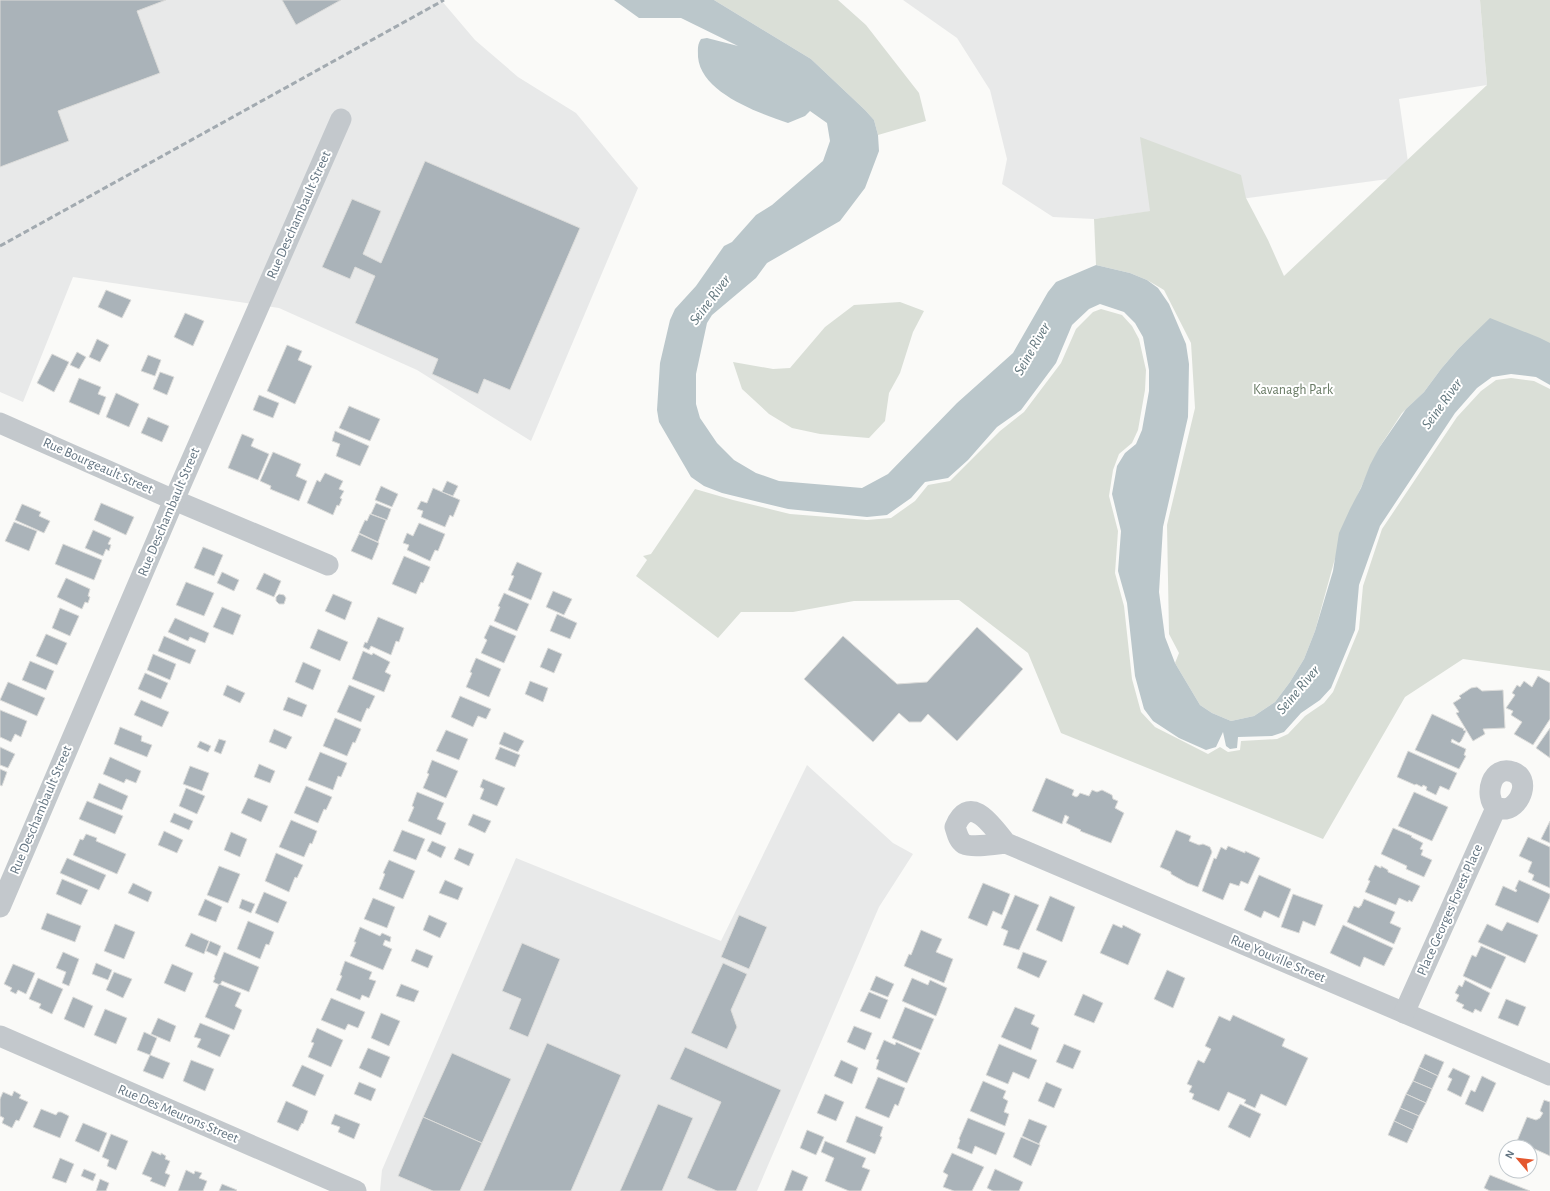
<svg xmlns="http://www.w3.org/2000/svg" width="1550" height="1191" viewBox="0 0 1550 1191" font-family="'Alegreya Sans',sans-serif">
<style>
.built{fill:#e8e9e9}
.green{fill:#dadfd7}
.water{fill:#bbc7cb}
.building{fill:#aab3b9;stroke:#dcdcda}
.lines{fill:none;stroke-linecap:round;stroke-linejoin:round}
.minor{stroke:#c3c8cc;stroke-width:21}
.rail{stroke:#a2aab0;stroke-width:3;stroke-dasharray:6 3;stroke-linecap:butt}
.labels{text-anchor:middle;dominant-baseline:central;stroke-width:4;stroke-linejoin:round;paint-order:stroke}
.street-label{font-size:14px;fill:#657683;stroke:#fff}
.park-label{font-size:14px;fill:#687a64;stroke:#fff}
.water-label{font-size:15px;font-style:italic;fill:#60757c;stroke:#fff}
</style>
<rect width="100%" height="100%" fill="#fafaf8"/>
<g class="built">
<polygon points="0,0 441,0 475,40 518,77 576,113 638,188 531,441 417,370 279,308 73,277 23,402 0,392"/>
<polygon points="903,0 1480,0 1487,85 1399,99 1410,176 1094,219 1053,217 1002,184 1007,159 990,90 957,38"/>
<polygon points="807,765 893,843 913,854 879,907 757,1191 380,1191 382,1170 516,858 721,941"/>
</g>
<g class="green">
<polygon points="714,0 838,0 866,25 919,93 926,121 878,135 874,120 865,110 811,59"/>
<polygon points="1480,0 1550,0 1550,363 1473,335 1459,348 1441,369 1424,392 1402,413 1379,448 1358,494 1334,562 1315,631 1304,659 1290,682 1275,702 1254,716 1231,721 1212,713 1200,705 1175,663 1179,653 1169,634 1167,525 1195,408 1191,343 1164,290 1147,280 1130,273 1096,265 1094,219 1150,211 1140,137 1241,175 1246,198 1268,240 1284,276 1487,85"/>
<polygon points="900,302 924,311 913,332 900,373 889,393 885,421 869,438 820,434 792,428 769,414 742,389 733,362 773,369 790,368 825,327 854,305"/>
<polygon points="1101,309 1122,315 1132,326 1139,339 1146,370 1145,390 1138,430 1132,443 1119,454 1113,470 1109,496 1118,531 1115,573 1124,606 1132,679 1141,712 1155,727 1208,754 1220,747 1228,752 1240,750 1241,741 1277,739 1288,734 1305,716 1324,703 1333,692 1359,629 1363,586 1382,529 1457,417 1481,391 1496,380 1511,378 1534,381 1550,389 1550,671 1463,659 1405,697 1323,839 1061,733 1028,653 959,600 854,601 793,612 741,612 718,638 636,576 647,560 643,556 651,554 695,489 733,500 790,514 867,520 891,518 915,501 928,485 950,481 1000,431 1024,412 1061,363 1076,329 1093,312"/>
</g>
<path class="water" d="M614 0H714L811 59 865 110 874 120 878 135 879 151 865 188 840 221 767 263 756 278 712 315 707 323 696 374V404L700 418 717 443 734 460 756 473 779 481 862 488 888 474 957 403 1013 353 1048 292 1056 282 1096 265 1130 273 1147 280 1158 288 1169 304 1186 344 1189 364 1188 417 1163 527 1159 592 1165 637 1175 663 1200 705 1212 713 1231 721 1254 716 1275 702 1290 682 1304 659 1315 631 1333 571 1339 533 1350 509 1361 488 1370 465 1379 448 1406 409 1424 392 1441 369 1459 348 1490 318 1540 338 1550 343V385L1536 377 1511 374 1492 377 1477 388 1455 413 1380 526 1359 585 1355 630 1331 688 1320 700 1301 713 1284 732 1272 736 1238 737 1237 748 1230 749 1226 746 1223 732 1216 747 1206 750 1179 738 1153 721 1144 709 1135 676 1127 603 1118 571 1121 531 1112 494 1117 466 1125 453 1136 444 1142 430 1149 391V370L1143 337 1135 323 1124 312 1100 304 1089 309 1072 325 1056 363 1021 410 997 427 968 460 948 478 925 482 911 498 887 515 867 517 788 509 722 493 704 486 691 477 659 422 657 410 660 363 670 320 675 309 696 286 724 246 732 242 756 215 772 205 823 161 830 141 827 123 810 111 805 116 788 123C759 113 701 93 698 57 698 50 697 45 701 39L707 38 738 46 681 18H639Z"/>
<g class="building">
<polygon points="0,0 166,0 137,11 160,73 58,111 69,141 0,167"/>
<polygon points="282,0 341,0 296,25"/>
<polygon points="425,161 580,228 510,390 484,379 478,394 432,374 438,359 355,323 375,276 355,267 350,279 322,267 352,199 381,211 363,254 381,263"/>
<polygon points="106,290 131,300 122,318 98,307"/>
<polygon points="185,313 204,321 193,346 174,337"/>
<polygon points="97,339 109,345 100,362 89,357"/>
<polygon points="287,345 302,351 298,360 312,366 295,404 267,391"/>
<polygon points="77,352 86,357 79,369 70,365"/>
<polygon points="52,354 69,362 54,392 37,383"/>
<polygon points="148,355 161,360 155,376 141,371"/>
<polygon points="160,372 174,377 167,395 153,389"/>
<polygon points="79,378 101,387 98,394 106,397 99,415 69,402"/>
<polygon points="116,393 139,404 129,427 106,417"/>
<polygon points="259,395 279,403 273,418 253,410"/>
<polygon points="349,406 380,419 370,441 339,428"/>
<polygon points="148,417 169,426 162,442 141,433"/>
<polygon points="335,431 369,446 360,466 336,456 340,444 332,441"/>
<polygon points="242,434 254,439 251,446 269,454 258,480 228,468"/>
<polygon points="273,452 301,464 296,476 307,481 299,501 270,489 271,486 260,481"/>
<polygon points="325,473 343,481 339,489 344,491 340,498 342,499 339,506 337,505 333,515 307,503 317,480 320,482"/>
<polygon points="447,481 458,486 453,496 442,492"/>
<polygon points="381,486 398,494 392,507 375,500"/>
<polygon points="433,488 460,500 453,517 450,515 445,527 421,517 423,511 417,509 421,501 427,503"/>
<polygon points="101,503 134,517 126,535 94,520"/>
<polygon points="376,503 391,509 387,520 371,514"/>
<polygon points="22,504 41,512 39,516 50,521 44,533 15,520"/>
<polygon points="370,514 386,520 378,542 359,533 365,520 367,521"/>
<polygon points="14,522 37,531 29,551 5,541"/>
<polygon points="419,523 445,534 438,551 435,550 430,561 407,550 409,545 403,543 407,533 413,536"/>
<polygon points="93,530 111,538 108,544 111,545 109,551 106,549 103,556 85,548"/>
<polygon points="359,534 379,543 372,560 351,551"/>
<polygon points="63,544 102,560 94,580 55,564"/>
<polygon points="203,547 223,555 214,576 194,568"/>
<polygon points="404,556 430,567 423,583 421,582 416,594 392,584"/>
<polygon points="517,562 542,573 531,600 508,590 514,576 511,575"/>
<polygon points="222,572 239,580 234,591 217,583"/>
<polygon points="264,573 281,581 274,597 256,589"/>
<polygon points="66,578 90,589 88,596 90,597 88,603 85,602 82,609 57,597"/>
<polygon points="186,582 214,593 204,616 176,605"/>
<polygon points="553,591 572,599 564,615 546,607"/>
<polygon points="504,593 529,604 517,631 494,621 500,607 498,606"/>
<polygon points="279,594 284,595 286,598 284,604 279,604 276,601 276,597"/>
<polygon points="333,594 352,602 345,620 325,611"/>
<polygon points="222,607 241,615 233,635 213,627"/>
<polygon points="60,608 79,616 70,636 52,628"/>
<polygon points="557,614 577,623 570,639 550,631"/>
<polygon points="378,617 404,628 399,642 396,641 391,655 371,646 369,650 363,647 365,642 367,643"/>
<polygon points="175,618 209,633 205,643 190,637 188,641 168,632"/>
<polygon points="490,625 516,636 504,663 481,653 487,640 484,638"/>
<polygon points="977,627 1023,669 957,741 928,714 921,722 909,722 899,713 873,742 804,679 843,636 897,684 927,682"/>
<polygon points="318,629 348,642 340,661 310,648"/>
<polygon points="46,634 67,643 57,665 36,656"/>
<polygon points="164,636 196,650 190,664 158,651"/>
<polygon points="548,648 562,654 554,673 540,667"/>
<polygon points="363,651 372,655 373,653 390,662 385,672 391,675 384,692 352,679"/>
<polygon points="153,654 176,664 170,680 147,670"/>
<polygon points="476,658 501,669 489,697 466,687 472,673 470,672"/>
<polygon points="30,661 54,671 46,690 22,680"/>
<polygon points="303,662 321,670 313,690 295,682"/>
<polygon points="145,673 168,683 161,699 138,689"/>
<polygon points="1538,676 1550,683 1550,719 1533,745 1514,734 1522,722 1511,715 1513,711 1506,708 1515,695 1512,693 1517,685 1520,687 1524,681 1532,687"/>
<polygon points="530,681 548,688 543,702 525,694"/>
<polygon points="8,682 45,698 37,716 0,700"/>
<polygon points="227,685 245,693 240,703 223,695"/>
<polygon points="349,685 375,696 369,709 367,708 361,722 337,712"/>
<polygon points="1477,687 1482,691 1503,690 1505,728 1483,729 1485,734 1473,741 1456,713 1459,712 1453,703 1461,698 1459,696 1471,688"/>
<polygon points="460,696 491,709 486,719 478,716 473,727 451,717"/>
<polygon points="288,697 307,705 302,717 283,710"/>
<polygon points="141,700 169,712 162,727 134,715"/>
<polygon points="0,710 27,721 21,737 15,734 11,742 0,737"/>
<polygon points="1432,714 1464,729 1463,730 1466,731 1461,741 1459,743 1452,739 1451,742 1466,749 1464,755 1466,756 1459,769 1415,750"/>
<polygon points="335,718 361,729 355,743 353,742 347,756 323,746"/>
<polygon points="120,727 142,736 141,741 152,745 147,757 114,744"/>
<polygon points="1550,728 1550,758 1536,748"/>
<polygon points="274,729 292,737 286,749 269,742"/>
<polygon points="446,730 468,739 459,760 436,751"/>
<polygon points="504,732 524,741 518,752 499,744"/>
<polygon points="219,739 226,741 221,754 214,751"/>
<polygon points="200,741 211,746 208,752 197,747"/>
<polygon points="0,747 15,754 8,768 0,765"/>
<polygon points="500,747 520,755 515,767 495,759"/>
<polygon points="1408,751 1457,773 1449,790 1440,786 1436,795 1426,790 1427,787 1423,785 1422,787 1416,784 1415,785 1397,777"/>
<polygon points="320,752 347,763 341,777 338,776 333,790 308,780"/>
<polygon points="110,757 141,771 136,783 126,779 124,783 103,774"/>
<polygon points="432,760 458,771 446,798 423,788 429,774 427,773"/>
<polygon points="259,764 275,771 270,783 254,777"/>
<polygon points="190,766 209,773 202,791 183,784"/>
<polygon points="0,769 7,772 2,786 0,785"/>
<polygon points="1046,778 1074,790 1072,795 1076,797 1078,796 1080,793 1089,796 1092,790 1097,792 1102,790 1112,795 1113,799 1118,801 1115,808 1124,813 1111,843 1080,831 1081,830 1066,823 1069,817 1065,815 1062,824 1032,811"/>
<polygon points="483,779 505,788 497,806 480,799 484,789 480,787"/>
<polygon points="99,783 128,796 122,810 93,798"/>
<polygon points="306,786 332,797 326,810 324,809 318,823 294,813"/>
<polygon points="186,788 205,796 197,814 179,806"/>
<polygon points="417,792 444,803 437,819 446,823 441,835 408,821 414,807 412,806"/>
<polygon points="1414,792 1448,807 1432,841 1398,826"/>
<polygon points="248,798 268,806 261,822 241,813"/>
<polygon points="87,801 123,816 115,834 79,819"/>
<polygon points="174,813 193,821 189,830 170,822"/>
<polygon points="473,814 491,821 485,833 468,825"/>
<polygon points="291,820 317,831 312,844 310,843 304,857 279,847"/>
<polygon points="1550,821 1550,843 1541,839"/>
<polygon points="1393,828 1412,836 1411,837 1423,843 1420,849 1423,850 1421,855 1432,860 1424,877 1406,869 1407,866 1381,854"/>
<polygon points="402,830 425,839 416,860 393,851"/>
<polygon points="1176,830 1191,836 1189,841 1199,845 1203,844 1210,847 1212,852 1198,887 1187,883 1171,874 1171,872 1160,867"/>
<polygon points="164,831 183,840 177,853 158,845"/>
<polygon points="231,832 247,839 240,857 224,850"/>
<polygon points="86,834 97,838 96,841 126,854 117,874 73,855 80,839 83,840"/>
<polygon points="1528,837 1550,847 1550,888 1532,880 1534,875 1528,872 1532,862 1519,856"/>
<polygon points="432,841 446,847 441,858 427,851"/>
<polygon points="1228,846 1245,853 1245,851 1260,858 1248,884 1241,881 1239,886 1230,883 1223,900 1202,891 1214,858 1216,859 1221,847 1226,850"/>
<polygon points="459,848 474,854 469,866 454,859"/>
<polygon points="276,853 303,865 297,878 295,877 289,892 265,881"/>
<polygon points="67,858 106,875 99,890 60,873"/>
<polygon points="389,860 415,871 403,899 379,889 385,874 383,873"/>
<polygon points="1375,865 1381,868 1381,866 1388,870 1388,872 1420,886 1412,902 1409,900 1408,902 1399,898 1396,905 1365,892 1370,881 1368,880"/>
<polygon points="219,866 240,874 228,903 207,895"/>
<polygon points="1259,875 1291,889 1279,918 1264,911 1261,918 1244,910"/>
<polygon points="62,879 88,890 81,905 56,894"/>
<polygon points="445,880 463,888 458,900 439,893"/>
<polygon points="1519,880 1550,894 1550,897 1538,923 1495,905 1503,886 1516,892 1517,890 1515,889"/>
<polygon points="133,883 152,892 148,902 128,893"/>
<polygon points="983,883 1010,894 1002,915 993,911 987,926 968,918"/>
<polygon points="264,892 287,902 278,923 255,913"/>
<polygon points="1293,894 1323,905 1315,926 1303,921 1299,933 1281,927"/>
<polygon points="1015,895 1039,905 1019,950 1003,945 1008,931 1001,928"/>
<polygon points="1050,896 1075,907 1062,942 1036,930"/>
<polygon points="373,898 395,907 387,928 364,919"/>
<polygon points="205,899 222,907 216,922 198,915"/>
<polygon points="242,899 255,904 251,913 239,908"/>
<polygon points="1364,899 1395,912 1390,923 1401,928 1394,944 1347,922 1354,906 1359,908 1360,906 1361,906"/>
<polygon points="47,913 81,926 75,942 41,929"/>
<polygon points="429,915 447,923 440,938 423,930"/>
<polygon points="739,915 767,927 749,969 721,957"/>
<polygon points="248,921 274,932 269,945 266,944 260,959 237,949"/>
<polygon points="1507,922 1538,935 1525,963 1478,942 1487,924 1502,931"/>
<polygon points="115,924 135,932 124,959 104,951"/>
<polygon points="1113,924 1122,928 1123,925 1141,934 1128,965 1100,953"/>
<polygon points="1343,925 1393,948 1384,966 1364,957 1360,967 1330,953"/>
<polygon points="360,927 380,936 382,933 391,937 390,942 385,940 383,945 392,949 383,970 350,956 356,942 354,942"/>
<polygon points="921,930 942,939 936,952 953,959 944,983 904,966 909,954 911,955"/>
<polygon points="191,933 209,941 204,954 185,946"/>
<polygon points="210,941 221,946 217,956 206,951"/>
<polygon points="522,943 560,959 528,1037 509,1029 521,999 502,991"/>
<polygon points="1481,946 1506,957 1491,989 1463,976 1472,955 1476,957"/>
<polygon points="416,949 433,956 428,968 411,961"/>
<polygon points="63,952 79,959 69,986 62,983 66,972 56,968"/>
<polygon points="224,952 259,967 249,992 222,981 220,985 213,982 215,978 214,977"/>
<polygon points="1023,952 1047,961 1039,978 1017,968"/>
<polygon points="345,961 372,972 369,979 376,981 369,998 362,995 360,1000 336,990 342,976 340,975"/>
<polygon points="96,963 112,970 108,980 92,974"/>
<polygon points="723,963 747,974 731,1010 737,1027 727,1049 691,1033"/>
<polygon points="13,964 35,973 26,994 18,990 16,994 10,991 12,988 4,984"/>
<polygon points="172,964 193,973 185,992 164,983"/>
<polygon points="1167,970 1185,978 1173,1008 1154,999"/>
<polygon points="114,972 132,979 123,998 106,990"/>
<polygon points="876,976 894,984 888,997 870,990"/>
<polygon points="38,978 63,989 52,1014 39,1008 41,1004 29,999"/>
<polygon points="912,978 928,985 930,980 947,988 936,1016 902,1001"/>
<polygon points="1465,980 1490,993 1481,1012 1475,1009 1473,1013 1462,1008 1464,1005 1456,1001 1459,995 1455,993 1459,985 1462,987"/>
<polygon points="219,984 241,993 235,1006 242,1010 234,1030 205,1017"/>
<polygon points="401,984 419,991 414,1002 396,996"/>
<polygon points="869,992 888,1000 880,1019 860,1011"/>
<polygon points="1083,994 1103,1003 1094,1023 1074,1015"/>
<polygon points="73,997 93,1006 84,1028 64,1019"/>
<polygon points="331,998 365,1012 358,1028 348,1024 345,1030 321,1020"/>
<polygon points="1506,999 1526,1007 1518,1026 1498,1018"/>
<polygon points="905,1007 934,1019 921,1050 892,1038"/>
<polygon points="1015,1007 1035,1015 1031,1024 1039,1028 1031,1050 1001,1037"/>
<polygon points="105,1009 127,1018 116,1044 94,1035"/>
<polygon points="381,1013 400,1021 389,1046 371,1038"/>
<polygon points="1233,1015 1285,1039 1282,1046 1308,1058 1286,1106 1261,1094 1255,1108 1244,1103 1246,1100 1228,1092 1219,1111 1192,1099 1194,1094 1189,1092 1192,1086 1187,1084 1198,1060 1204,1063 1211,1049 1205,1046 1219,1016 1230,1021"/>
<polygon points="158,1018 176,1026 170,1042 151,1034"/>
<polygon points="200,1023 230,1035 220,1057 197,1047 201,1039 194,1037"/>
<polygon points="854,1026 872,1033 865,1050 847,1042"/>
<polygon points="317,1028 343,1040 331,1067 308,1057 314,1043 311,1042"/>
<polygon points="144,1032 157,1038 150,1055 137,1050"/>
<polygon points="884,1040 895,1045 896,1042 920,1053 907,1083 876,1069 879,1060 876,1059"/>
<polygon points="547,1043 621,1075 571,1191 483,1191"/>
<polygon points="999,1044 1037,1060 1029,1079 1013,1072 1008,1084 986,1075"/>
<polygon points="1064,1044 1081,1051 1073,1069 1056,1062"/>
<polygon points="685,1047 781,1090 736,1191 717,1191 687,1178 721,1102 670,1079"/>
<polygon points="368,1048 390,1057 381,1078 359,1068"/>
<polygon points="452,1053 511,1079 482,1143 423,1117"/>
<polygon points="1425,1054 1444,1062 1438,1076 1419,1067"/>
<polygon points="150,1055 170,1063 163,1079 143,1071"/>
<polygon points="191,1060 214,1069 205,1091 183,1081"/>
<polygon points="841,1060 858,1068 852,1084 834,1076"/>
<polygon points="302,1065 324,1075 315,1096 292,1086"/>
<polygon points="1419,1067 1438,1076 1432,1089 1413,1081"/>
<polygon points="1453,1068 1470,1076 1461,1097 1447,1090 1452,1079 1448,1077"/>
<polygon points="1482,1076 1496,1083 1483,1112 1465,1104 1471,1090 1475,1092"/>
<polygon points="878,1077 905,1088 898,1106 895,1104 889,1118 865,1108"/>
<polygon points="983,1081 1006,1091 1003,1098 1008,1101 1004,1112 1009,1114 1005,1126 970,1111"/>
<polygon points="1413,1081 1432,1089 1426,1103 1406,1094"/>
<polygon points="359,1082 376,1089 371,1101 354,1094"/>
<polygon points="1046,1082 1062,1089 1054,1108 1038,1101"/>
<polygon points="14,1091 21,1095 19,1098 28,1102 19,1121 16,1120 12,1128 2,1123 4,1118 0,1116 0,1099 3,1092 12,1096"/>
<polygon points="825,1094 844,1102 836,1121 817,1113"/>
<polygon points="1406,1094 1426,1103 1419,1116 1400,1108"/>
<polygon points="1544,1100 1550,1102 1550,1156 1517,1141 1527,1117 1536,1120 1540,1118 1543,1113 1540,1111"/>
<polygon points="286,1101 308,1111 303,1124 302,1123 298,1131 277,1122"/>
<polygon points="658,1104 693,1118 662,1191 620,1191"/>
<polygon points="1240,1104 1261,1114 1250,1138 1228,1127"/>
<polygon points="1400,1108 1419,1116 1413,1130 1394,1121"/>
<polygon points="41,1109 56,1115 58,1112 61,1112 69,1116 60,1138 33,1127"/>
<polygon points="335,1114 360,1124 354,1139 338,1132 340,1127 331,1124"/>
<polygon points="856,1116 883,1127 880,1136 882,1137 875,1154 846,1142"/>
<polygon points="423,1117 482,1143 460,1191 433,1191 398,1176"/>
<polygon points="968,1118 1005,1133 996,1155 975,1146 972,1154 957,1148 960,1140 959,1139"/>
<polygon points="1029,1119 1047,1126 1039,1144 1022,1136"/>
<polygon points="1394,1121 1413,1130 1407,1143 1388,1135"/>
<polygon points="83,1123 107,1133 99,1152 75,1141"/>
<polygon points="807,1130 824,1137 816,1155 800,1148"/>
<polygon points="111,1134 128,1141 116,1170 107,1166 109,1160 102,1157"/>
<polygon points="1021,1137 1040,1145 1031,1166 1013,1157"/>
<polygon points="825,1141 866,1158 862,1167 870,1170 861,1191 849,1191 825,1181 834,1158 821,1152"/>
<polygon points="152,1151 161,1155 161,1153 166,1156 165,1159 170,1161 165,1173 170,1175 165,1187 150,1181 152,1178 142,1174"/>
<polygon points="952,1153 984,1167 972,1191 954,1191 943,1187 948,1175 943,1172"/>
<polygon points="60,1158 74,1164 66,1183 52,1178"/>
<polygon points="84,1169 96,1174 93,1181 81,1176"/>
<polygon points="995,1169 1023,1182 1019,1191 993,1191 987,1188"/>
<polygon points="186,1170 194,1174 195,1171 202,1173 199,1178 207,1181 203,1191 178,1191"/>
<polygon points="792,1170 808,1177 802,1191 784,1191"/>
<polygon points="1490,1175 1530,1191 1490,1191 1484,1188"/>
<polygon points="100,1179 109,1183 106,1191 96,1191"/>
<polygon points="222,1184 237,1190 236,1191 219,1191"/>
</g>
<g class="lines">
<g class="minor">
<polyline points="0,423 174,500 328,565"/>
<path d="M1006 843C993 827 970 791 955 827 957 833 958 840 964 844 973 848 996 844 1006 843L1550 1075"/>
<polyline points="0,907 174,500 341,119"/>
<path d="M1404 1013 1496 808C1483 795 1492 764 1513 772 1531 778 1521 806 1506 809 1503 809 1499 808 1496 808"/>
<polyline points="0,1036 356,1191"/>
</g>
<polyline class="rail" points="0,246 444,0"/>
</g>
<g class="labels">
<g class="street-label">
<text transform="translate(299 215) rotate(-66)">Rue Deschambault Street</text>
<text transform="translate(98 466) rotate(24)">Rue Bourgeault Street</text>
<text transform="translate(169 512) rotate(-67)">Rue Deschambault Street</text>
<text transform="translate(41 810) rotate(-67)">Rue Deschambault Street</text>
<text transform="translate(1450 910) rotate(-66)">Place Georges Forest Place</text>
<text transform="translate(1278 959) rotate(23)">Rue Youville Street</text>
<text transform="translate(178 1114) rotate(23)">Rue Des Meurons Street</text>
</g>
<g class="park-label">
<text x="1293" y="390">Kavanagh Park</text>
</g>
<g class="water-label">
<text transform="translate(710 300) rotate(-53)">Seine River</text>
<text transform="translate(1032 349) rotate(-60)">Seine River</text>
<text transform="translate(1442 404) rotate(-54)">Seine River</text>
<text transform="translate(1298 690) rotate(-50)">Seine River</text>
</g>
</g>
<g transform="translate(1518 1159) rotate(298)"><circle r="19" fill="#ffffff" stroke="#c1c8cd"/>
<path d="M0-3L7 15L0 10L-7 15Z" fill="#e4572e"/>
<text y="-6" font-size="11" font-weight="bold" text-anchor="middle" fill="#657683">N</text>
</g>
</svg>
